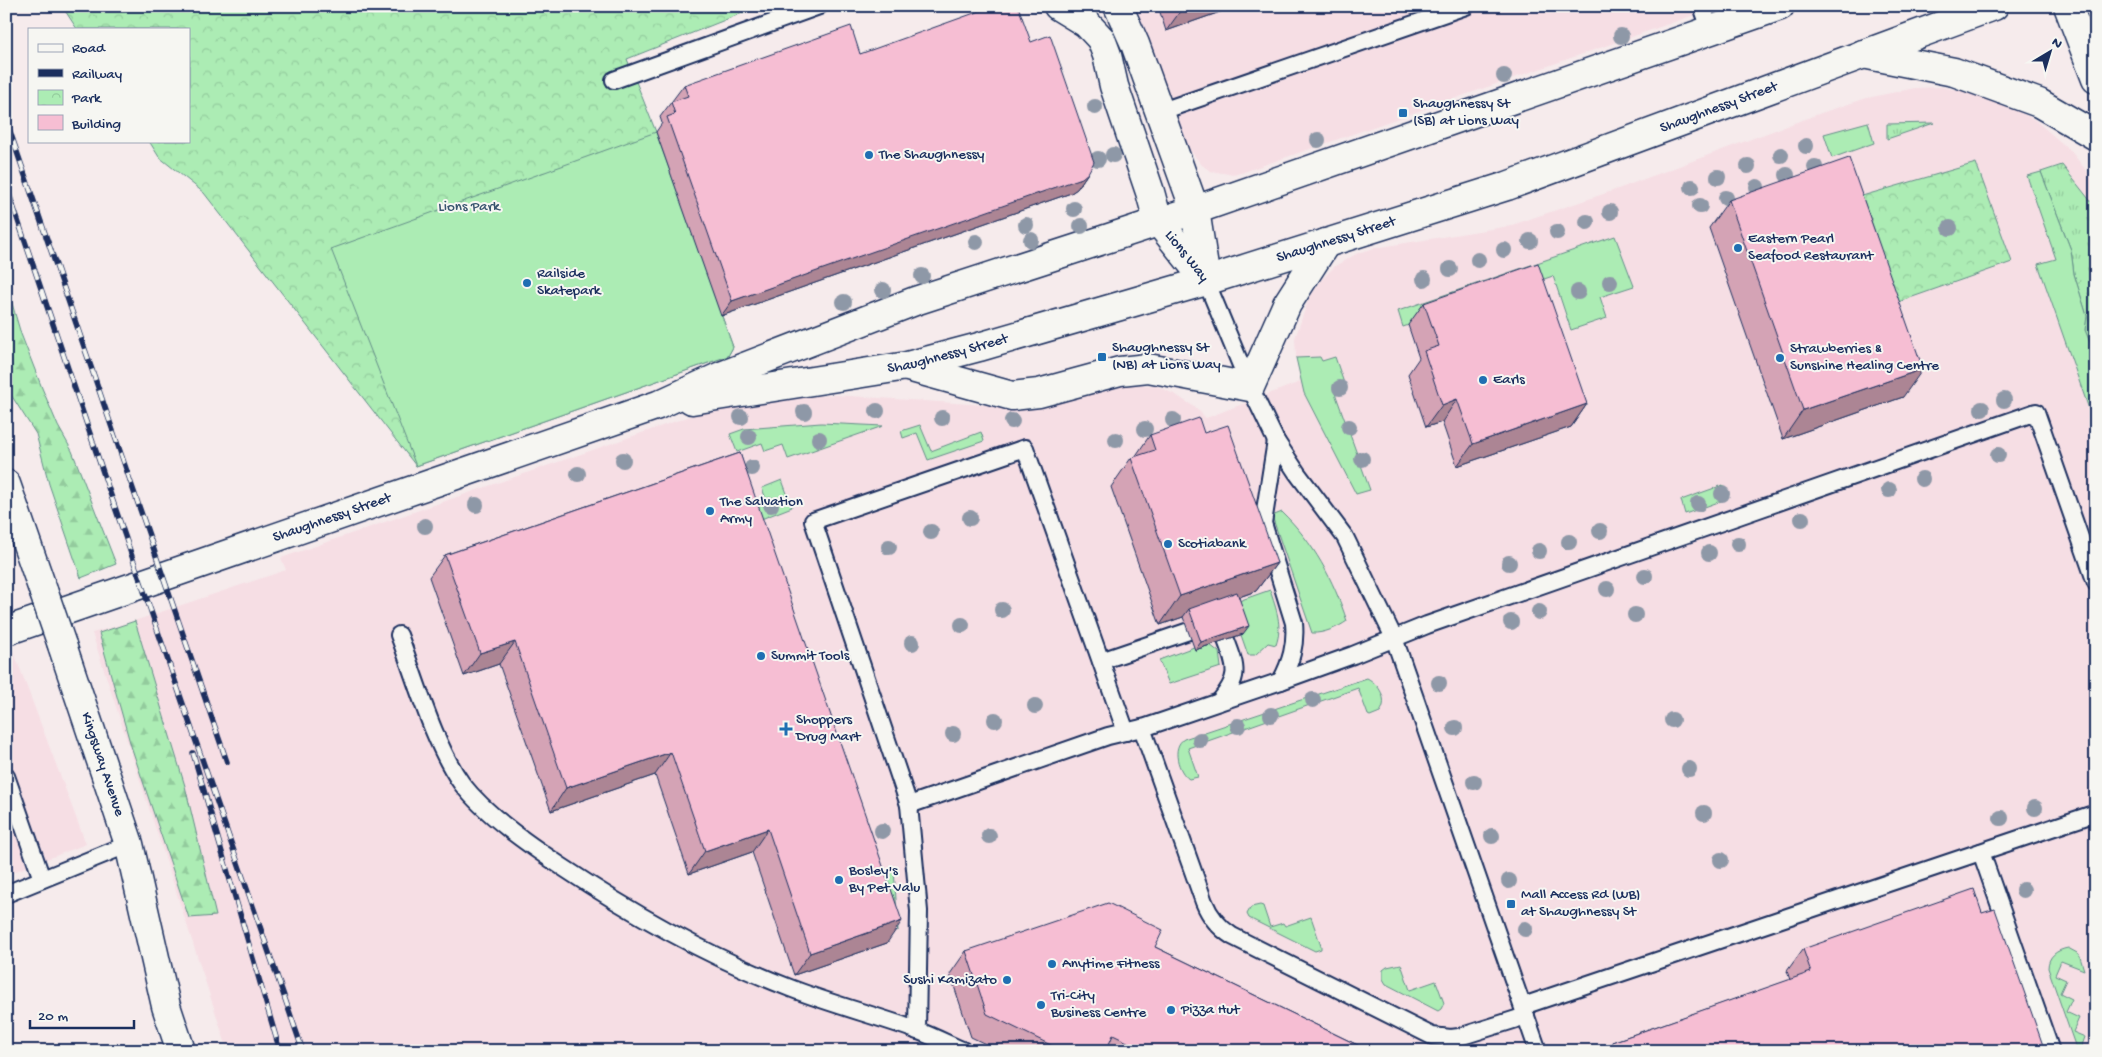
<svg xmlns="http://www.w3.org/2000/svg" width="2102" height="1057" viewBox="0 0 2102 1057" font-family="'Gochi Hand',sans-serif">
<style>
.built{fill:#f6dee4}
.grass{fill:url(#grass-tufts);stroke:#648e89}
.forest{fill:url(#forest-firs);stroke:#648e89}
.park{fill:url(#park-crowns);stroke:#648e89}
.garden{fill:#acecb4;stroke:#648e89}
.lines{fill:none;stroke-linecap:round;stroke-linejoin:round}
.lane-casing{stroke:#1b2f5e;stroke-width:20}
.street-casing{stroke:#1b2f5e;stroke-width:31}
.secondary-casing{stroke:#1b2f5e;stroke-width:31}
.primary-casing{stroke:#1b2f5e;stroke-width:31}
.lane{stroke:#f6f6f2;stroke-width:16}
.street{stroke:#f6f6f2;stroke-width:28}
.secondary{stroke:#f6f6f2;stroke-width:28}
.primary{stroke:#f6f6f2;stroke-width:28}
.rail-casing{stroke:#1b2f5e;stroke-width:5.5}
.rail{stroke:#f6f6f2;stroke-width:4;stroke-dasharray:11;stroke-linecap:butt}
.secondary-bridge-casing{stroke:#1b2f5e;stroke-width:31;stroke-linecap:butt}
.secondary-bridge{stroke:#f6f6f2;stroke-width:28}
.tree{fill:#8e98a7}
.wall{fill:#d4a3b5;stroke:#1b2f5e}
.shaded-wall{fill:#ac8594;stroke:#1b2f5e}
.building{fill:#f6bed3;stroke:#1b2f5e}
.poi-dot{fill:#1f6fb2;stroke:#f6f6f2;stroke-width:2}
.labels{text-anchor:middle;dominant-baseline:central;stroke-width:4;stroke-linejoin:round;paint-order:stroke}
.poi-label{font-size:15px;fill:#1b2f5e;stroke:#f6f6f2;text-anchor:start}
.street-label{font-size:15px;fill:#1b2f5e;stroke:#f6f6f2}
.park-label{font-size:15px;fill:#38556f;stroke:#f6f6f2}
</style>
<defs>
<pattern id="grass-tufts" width="24" height="20" patternUnits="userSpaceOnUse" patternTransform="scale(1.25)"><rect width="24" height="20" fill="#acecb4"/><path d="M3 7l-1-3M5 7V3M7 7l1-3M15 17l-1-3M17 17v-4M19 17l1-3" fill="none" stroke="#93cb9d"/></pattern>
<pattern id="forest-firs" width="22" height="20" patternUnits="userSpaceOnUse" patternTransform="scale(1.25)"><rect width="22" height="20" fill="#acecb4"/><path d="M5 1l3.5 6h-7zM16 11l3.5 6h-7z" fill="#93cb9d"/></pattern>
<pattern id="park-crowns" width="20" height="18" patternUnits="userSpaceOnUse" patternTransform="scale(1.25)"><rect width="20" height="18" fill="#acecb4"/><path d="M2 6a3 3 0 1 1 6 0M12 15a3 3 0 1 1 6 0" fill="none" stroke="#93cb9d"/></pattern>
</defs>
<rect width="100%" height="100%" fill="#f6ebec"/>
<filter id="ink" filterUnits="userSpaceOnUse"><feTurbulence type="fractalNoise" baseFrequency=".02" numOctaves="2"/><feDisplacementMap in="SourceGraphic" scale="10" xChannelSelector="R" yChannelSelector="G"/><feConvolveMatrix kernelMatrix="1 2 1 2 8 2 1 2 1" color-interpolation-filters="sRGB"/></filter>
<g filter="url(#ink)">
<g class="built">
<polygon points="1131,6 1720,6 1241,173 1229,174 1210,171 1202,165 1188,148 1148,37"/>
<polygon points="1942,87 1968,92 2003,103 2035,120 2070,150 2096,183 2096,1051 228,1051 92,633 140,619 286,570 281,558 705,411 782,398 835,395 999,406 1127,383 1157,386 1176,395 1196,408 1206,418 1300,382 1296,358 1295,338 1309,298 1323,278 1335,266 1358,253 1375,248 1509,226 1615,190 1821,113 1867,98 1915,88"/>
<polygon points="13,650 86,844 6,875 6,652"/>
</g>
<g class="grass">
<polygon points="1934,123 1887,139 1887,124"/>
<polygon points="2062,165 2096,208 2096,357 2085,330 2087,316 2074,274 2071,250 2041,172"/>
</g>
<g class="forest">
<polygon points="6,283 21,334 42,388 58,426 72,451 116,564 81,578 49,484 36,434 6,387"/>
<polygon points="135,621 185,786 216,916 189,918 131,746 99,633"/>
</g>
<g class="park">
<polygon points="62,6 760,6 627,59 656,132 733,347 728,356 416,466 204,193 159,157 149,141 189,141 189,29 77,29"/>
<polygon points="1976,163 2012,262 1884,307 1849,243 1876,235 1862,196"/>
</g>
<g class="garden">
<polygon points="1868,122 1874,143 1832,158 1824,134"/>
<polygon points="656,132 733,347 728,356 416,466 331,249"/>
<polygon points="2041,172 2071,250 2074,274 2087,316 2085,330 2096,357 2096,429 2038,264 2056,259 2027,176"/>
<polygon points="1615,236 1634,286 1600,297 1607,318 1571,330 1553,276 1403,327 1398,311"/>
<polygon points="1320,357 1322,361 1335,357 1346,389 1335,393 1370,490 1356,494 1304,393 1296,358"/>
<polygon points="821,423 883,426 788,459 783,445 765,451 762,443 737,452 730,434 744,429"/>
<polygon points="920,425 931,451 981,432 984,441 928,460 917,433 903,438 901,431"/>
<polygon points="782,480 792,507 756,521 752,507 767,502 762,488"/>
<polygon points="1723,485 1727,499 1685,514 1681,500"/>
<path d="M1282 512C1314 543 1333 579 1347 621 1339 627 1323 634 1312 633L1272 516Z"/>
<path d="M1270 590C1276 609 1283 625 1276 645L1268 643 1255 655H1248L1241 635 1243 634 1233 603Z"/>
<polygon points="1210,645 1219,652 1221,667 1169,684 1159,660 1194,647 1195,650"/>
<path d="M1367 678C1379 684 1389 700 1380 712L1370 716 1368 715 1358 688 1188 748 1198 777 1189 779C1178 772 1171 747 1184 739Z"/>
<polygon points="894,868 898,931 878,875"/>
<polygon points="1260,905 1263,906 1270,927 1283,923 1285,926 1311,917 1321,946 1321,949 1315,951 1249,918 1247,914 1251,907"/>
<path d="M2068 948 2079 954 2084 970 2061 961 2055 975 2066 980 2060 993 2072 999 2066 1012 2079 1018 2073 1032 2085 1037 2080 1051H2077L2048 968C2048 956 2057 950 2068 948Z"/>
<polygon points="1401,964 1410,990 1436,981 1444,1003 1441,1009 1438,1011 1386,984 1383,979 1383,970 1387,967"/>
</g>
<g class="lines">
<g class="lane-casing">
<g id="lane">
<polyline points="1702,6 1711,32"/>
<polyline points="614,80 819,6"/>
<polyline points="1159,112 1466,6"/>
<polyline points="1206,281 1250,387 1276,441 1297,473 1345,537 1394,638 1538,1051"/>
<path d="M1276 441 1263 523 1294 623C1296 645 1291 662 1281 681"/>
<path d="M399 635C416 680 434 745 462 784 486 815 528 844 561 866 633 914 709 957 790 988 831 1004 874 1015 916 1030 932 1036 948 1044 964 1051"/>
<polyline points="1101,661 1189,631"/>
<path d="M1219 702C1240 677 1237 669 1226 640"/>
<path d="M1142 728 1204 902C1210 917 1218 927 1232 936L1432 1036 1451 1038 1459 1037 1526 1016"/>
<polyline points="6,776 42,879"/>
<polyline points="909,805 813,521 1025,448 1126,732"/>
<polyline points="1981,852 2051,1051"/>
<polyline points="6,894 129,844"/>
<polyline points="1523,1006 2096,813"/>
<polyline points="917,1031 919,911 909,805 1108,736 1146,727 1281,681 1353,655 1427,625 2036,412 2096,583"/>
</g>
</g>
<g class="street-casing">
<g id="street">
<path id="s1" d="M1058 6 1086 23 1101 39 1107 55 1114 86 1150 192 1158 221 1206 281"/>
<polyline points="1118,6 1135,44 1195,210 1206,280"/>
</g>
</g>
<g class="secondary-casing">
<g id="secondary">
<polyline points="908,367 1012,396 1039,393 1120,371 1148,368 1250,387 1287,304 1326,243"/>
<path id="s2" d="M692 400 907 366 979 347 1206 281 1507 186 1994 6"/>
<polyline points="6,484 44,593"/>
<path id="s3" d="M6 631 658 405 721 376 915 301 1195 210 1780 6"/>
<path id="s4" d="M62 645 129 844 166 1006 181 1051"/>
</g>
</g>
<g class="primary-casing">
<g id="primary">
<polyline points="2068,6 2096,79"/>
<polyline points="1863,54 1954,72 2039,103 2096,136"/>
</g>
</g>
<use href="#lane" class="lane"/>
<use href="#street" class="street"/>
<use href="#secondary" class="secondary"/>
<use href="#primary" class="primary"/>
<g class="rail-casing">
<g id="rail">
<polyline points="6,120 227,762"/>
<polyline points="6,185 108,487 303,1051"/>
<polyline points="193,753 280,1051"/>
</g>
</g>
<use href="#rail" class="rail"/>
<g class="secondary-bridge-casing">
<polyline id="secondary-bridge" points="44,593 62,645"/>
</g>
<use href="#secondary-bridge" class="secondary-bridge"/>
</g>
<g class="tree">
<circle cx="1621" cy="36" r="8"/>
<circle cx="1504" cy="76" r="8"/>
<circle cx="1095" cy="107" r="8"/>
<circle cx="1318" cy="140" r="8"/>
<circle cx="1806" cy="146" r="8"/>
<circle cx="1113" cy="155" r="8"/>
<circle cx="1781" cy="155" r="8"/>
<circle cx="1098" cy="159" r="8"/>
<circle cx="1748" cy="166" r="8"/>
<circle cx="1815" cy="167" r="8"/>
<circle cx="1787" cy="175" r="8"/>
<circle cx="1718" cy="177" r="8"/>
<circle cx="1692" cy="187" r="8"/>
<circle cx="1757" cy="187" r="8"/>
<circle cx="1726" cy="198" r="8"/>
<circle cx="1700" cy="206" r="8"/>
<circle cx="1074" cy="209" r="8"/>
<circle cx="1610" cy="212" r="8"/>
<circle cx="1587" cy="222" r="8"/>
<circle cx="1026" cy="225" r="8"/>
<circle cx="1081" cy="226" r="8"/>
<circle cx="1950" cy="228" r="8"/>
<circle cx="1557" cy="232" r="8"/>
<circle cx="1031" cy="240" r="8"/>
<circle cx="1530" cy="241" r="8"/>
<circle cx="976" cy="242" r="8"/>
<circle cx="1504" cy="250" r="8"/>
<circle cx="1478" cy="260" r="8"/>
<circle cx="1450" cy="269" r="8"/>
<circle cx="922" cy="276" r="8"/>
<circle cx="1424" cy="279" r="8"/>
<circle cx="1610" cy="282" r="8"/>
<circle cx="883" cy="290" r="8"/>
<circle cx="1578" cy="292" r="8"/>
<circle cx="844" cy="302" r="8"/>
<circle cx="1340" cy="388" r="8"/>
<circle cx="2004" cy="400" r="8"/>
<circle cx="1982" cy="409" r="8"/>
<circle cx="877" cy="411" r="8"/>
<circle cx="804" cy="412" r="8"/>
<circle cx="741" cy="417" r="8"/>
<circle cx="942" cy="418" r="8"/>
<circle cx="1173" cy="420" r="8"/>
<circle cx="1012" cy="421" r="8"/>
<circle cx="1349" cy="427" r="8"/>
<circle cx="1145" cy="429" r="8"/>
<circle cx="749" cy="437" r="8"/>
<circle cx="819" cy="439" r="8"/>
<circle cx="1116" cy="440" r="8"/>
<circle cx="1998" cy="455" r="8"/>
<circle cx="1362" cy="459" r="8"/>
<circle cx="623" cy="460" r="8"/>
<circle cx="752" cy="468" r="8"/>
<circle cx="578" cy="474" r="8"/>
<circle cx="1922" cy="479" r="8"/>
<circle cx="1889" cy="490" r="8"/>
<circle cx="1722" cy="494" r="8"/>
<circle cx="1698" cy="504" r="8"/>
<circle cx="476" cy="505" r="8"/>
<circle cx="771" cy="505" r="8"/>
<circle cx="970" cy="518" r="8"/>
<circle cx="1802" cy="519" r="8"/>
<circle cx="425" cy="526" r="8"/>
<circle cx="1600" cy="531" r="8"/>
<circle cx="931" cy="532" r="8"/>
<circle cx="1569" cy="542" r="8"/>
<circle cx="1738" cy="544" r="8"/>
<circle cx="889" cy="547" r="8"/>
<circle cx="1539" cy="551" r="8"/>
<circle cx="1709" cy="553" r="8"/>
<circle cx="1509" cy="563" r="8"/>
<circle cx="1645" cy="576" r="8"/>
<circle cx="1607" cy="589" r="8"/>
<circle cx="1002" cy="610" r="8"/>
<circle cx="1539" cy="612" r="8"/>
<circle cx="1635" cy="615" r="8"/>
<circle cx="1511" cy="622" r="8"/>
<circle cx="962" cy="625" r="8"/>
<circle cx="912" cy="643" r="8"/>
<circle cx="1439" cy="683" r="8"/>
<circle cx="1313" cy="700" r="8"/>
<circle cx="1035" cy="706" r="8"/>
<circle cx="1271" cy="715" r="8"/>
<circle cx="995" cy="720" r="8"/>
<circle cx="1672" cy="720" r="8"/>
<circle cx="1238" cy="726" r="8"/>
<circle cx="1455" cy="728" r="8"/>
<circle cx="953" cy="734" r="8"/>
<circle cx="1200" cy="740" r="8"/>
<circle cx="1689" cy="769" r="8"/>
<circle cx="1474" cy="782" r="8"/>
<circle cx="2035" cy="808" r="8"/>
<circle cx="1704" cy="813" r="8"/>
<circle cx="2001" cy="818" r="8"/>
<circle cx="882" cy="831" r="8"/>
<circle cx="989" cy="836" r="8"/>
<circle cx="1492" cy="836" r="8"/>
<circle cx="1721" cy="860" r="8"/>
<circle cx="1509" cy="881" r="8"/>
<circle cx="2023" cy="890" r="8"/>
<circle cx="1525" cy="929" r="8"/>
</g>
<g class="wall">
<polygon points="1158,6 1237,6 1166,31"/>
<polygon points="1031,42 1088,173 1077,189 1071,193 721,316 656,132 662,123 660,117 684,85 860,54"/>
<polygon points="1729,200 1903,397 1783,439 1709,228"/>
<polygon points="1424,303 1587,404 1571,427 1457,466 1442,422 1426,427 1408,374 1419,358 1408,325"/>
<polygon points="1204,433 1277,563 1256,591 1239,597 1243,634 1195,650 1183,617 1160,625 1111,487 1131,458 1135,457 1150,435"/>
<polygon points="740,453 887,943 794,975 752,852 689,874 655,775 551,811 499,664 464,676 429,577 445,555"/>
<polygon points="1982,913 2045,1051 1605,1051 1612,1042 1790,980 1787,971 1803,949"/>
<polygon points="1155,947 1370,1051 1000,1051 971,1037 950,974 966,951"/>
</g>
<g class="shaded-wall">
<polygon points="1184,6 1237,6 1166,31"/>
<polygon points="1088,173 1077,189 1071,193 721,316 732,301"/>
<polygon points="1923,369 1903,397 1783,439 1803,410"/>
<polygon points="1457,399 1442,422 1426,427 1442,405"/>
<polygon points="1587,404 1571,427 1457,466 1473,444"/>
<polygon points="1277,563 1256,591 1191,614 1189,609 1183,617 1160,625 1180,596"/>
<polygon points="1249,626 1243,634 1195,650 1201,642"/>
<polygon points="515,642 499,664 464,676 480,653"/>
<polygon points="671,752 655,775 551,811 566,788"/>
<polygon points="768,829 752,852 689,874 705,851"/>
<polygon points="902,921 887,943 794,975 810,953"/>
</g>
<g class="building">
<polygon points="994,6 1018,6 1031,42 1050,35 1094,162 1088,173 1082,178 732,301 667,117 675,114 671,102 688,96 684,85 851,26 860,54"/>
<polygon points="1849,158 1923,369 1803,410 1729,200"/>
<polygon points="1538,263 1587,404 1473,444 1457,399 1442,405 1424,351 1439,346 1424,303"/>
<polygon points="1199,418 1204,433 1228,425 1277,563 1180,596 1131,458 1155,450 1150,435"/>
<polygon points="740,453 902,921 810,953 768,829 705,851 671,752 566,788 515,642 480,653 445,555"/>
<polygon points="1237,592 1249,626 1201,642 1189,609"/>
<polygon points="1974,889 1982,913 1995,909 2045,1051 1615,1051 1612,1042 1811,972 1803,949"/>
<polygon points="1108,903 1163,930 1155,947 1370,1051 1146,1051 1113,1035 1106,1051 1063,1051 987,1014 966,951"/>
</g>
</g>
<g class="poi-dot">
<rect x="1398" y="108" width="10" height="10" rx="2.5"/>
<circle cx="869" cy="155" r="5"/>
<circle cx="1738" cy="248" r="5"/>
<circle cx="527" cy="283" r="5"/>
<rect x="1097" y="352" width="10" height="10" rx="2.5"/>
<circle cx="1780" cy="358" r="5"/>
<circle cx="1483" cy="380" r="5"/>
<circle cx="710" cy="511" r="5"/>
<circle cx="1168" cy="544" r="5"/>
<circle cx="761" cy="656" r="5"/>
<path d="M783.5 721.5h5v5h5v5h-5v5h-5v-5h-5v-5h5z"/>
<circle cx="839" cy="880" r="5"/>
<rect x="1506" y="899" width="10" height="10" rx="2.5"/>
<circle cx="1052" cy="964" r="5"/>
<circle cx="1007" cy="980" r="5"/>
<circle cx="1041" cy="1005" r="5"/>
<circle cx="1171" cy="1010" r="5"/>
</g>
<g class="labels">
<g class="poi-label">
<text x="1413" y="104">Shaughnessy St<tspan x="1413" dy="17">(SB) at Lions Way</tspan></text>
<text x="879" y="155">The Shaughnessy</text>
<text x="1748" y="239">Eastern Pearl<tspan x="1748" dy="17">Seafood Restaurant</tspan></text>
<text x="537" y="274">Railside<tspan x="537" dy="17">Skatepark</tspan></text>
<text x="1112" y="348">Shaughnessy St<tspan x="1112" dy="17">(NB) at Lions Way</tspan></text>
<text x="1790" y="349">Strawberries &amp;<tspan x="1790" dy="17">Sunshine Healing Centre</tspan></text>
<text x="1493" y="380">Earls</text>
<text x="720" y="502">The Salvation<tspan x="720" dy="17">Army</tspan></text>
<text x="1178" y="544">Scotiabank</text>
<text x="771" y="656">Summit Tools</text>
<text x="796" y="720">Shoppers<tspan x="796" dy="17">Drug Mart</tspan></text>
<text x="849" y="871">Bosley's<tspan x="849" dy="17">By Pet Valu</tspan></text>
<text x="1521" y="895">Mall Access Rd (WB)<tspan x="1521" dy="17">at Shaughnessy St</tspan></text>
<text x="1062" y="964">Anytime Fitness</text>
<text x="997" y="980" text-anchor="end">Sushi Kamizato</text>
<text x="1051" y="996">Tri-City<tspan x="1051" dy="17">Business Centre</tspan></text>
<text x="1181" y="1010">Pizza Hut</text>
</g>
<g class="street-label">
<text stroke="none"><textPath href="#s2" startOffset="1070">Shaughnessy Street</textPath></text>
<text stroke="none"><textPath href="#s2" startOffset="665">Shaughnessy Street</textPath></text>
<text stroke="none"><textPath href="#s1" startOffset="291">Lions Way</textPath></text>
<text stroke="none"><textPath href="#s2" startOffset="260">Shaughnessy Street</textPath></text>
<text stroke="none"><textPath href="#s3" startOffset="345">Shaughnessy Street</textPath></text>
<text stroke="none"><textPath href="#s4" startOffset="126">Kingsway Avenue</textPath></text>
</g>
<g class="park-label">
<text x="469" y="207">Lions Park</text>
</g>
</g>
<rect width="2102" height="1057" fill="none" stroke="#f6f6f2" stroke-width="25"/>
<rect x="12" y="12" width="2077" height="1032" fill="none" stroke="#1b2f5e" stroke-width="2" filter="url(#ink)"/>
<rect x="28" y="28" width="162" height="115" fill="#f6f6f2" stroke="#9ea6b7"/>
<rect x="38" y="44" width="25" height="8" fill="#f6f6f2" stroke="#9ea6b7"/>
<text x="72" y="52" font-size="15" fill="#1b2f5e">Road</text>
<rect x="38" y="69" width="25" height="8" fill="#1b2f5e" stroke="#9ea6b7"/>
<text x="72" y="78" font-size="15" fill="#1b2f5e">Railway</text>
<rect x="38" y="90" width="25" height="15" fill="url(#park-crowns)" stroke="#9ea6b7"/>
<text x="72" y="102" font-size="15" fill="#1b2f5e">Park</text>
<rect x="38" y="115" width="25" height="15" fill="#f6bed3" stroke="#9ea6b7"/>
<text x="72" y="128" font-size="15" fill="#1b2f5e">Building</text>
<g transform="translate(2050 52) rotate(38)" stroke="#f6f6f2" stroke-width="4" paint-order="stroke">
<path d="M0-4L9 19L0 12L-9 19Z" fill="#1b2f5e"/>
<text y="-8" font-size="14" font-weight="bold" text-anchor="middle" fill="#1b2f5e">N</text>
</g>
<path d="M30 1020v8h104v-8" fill="none" stroke="#1b2f5e" stroke-width="2.5"/>
<text x="38" y="1020" font-size="15" fill="#1b2f5e" stroke="#f6f6f2" stroke-width="4" paint-order="stroke">20 m</text>
</svg>
